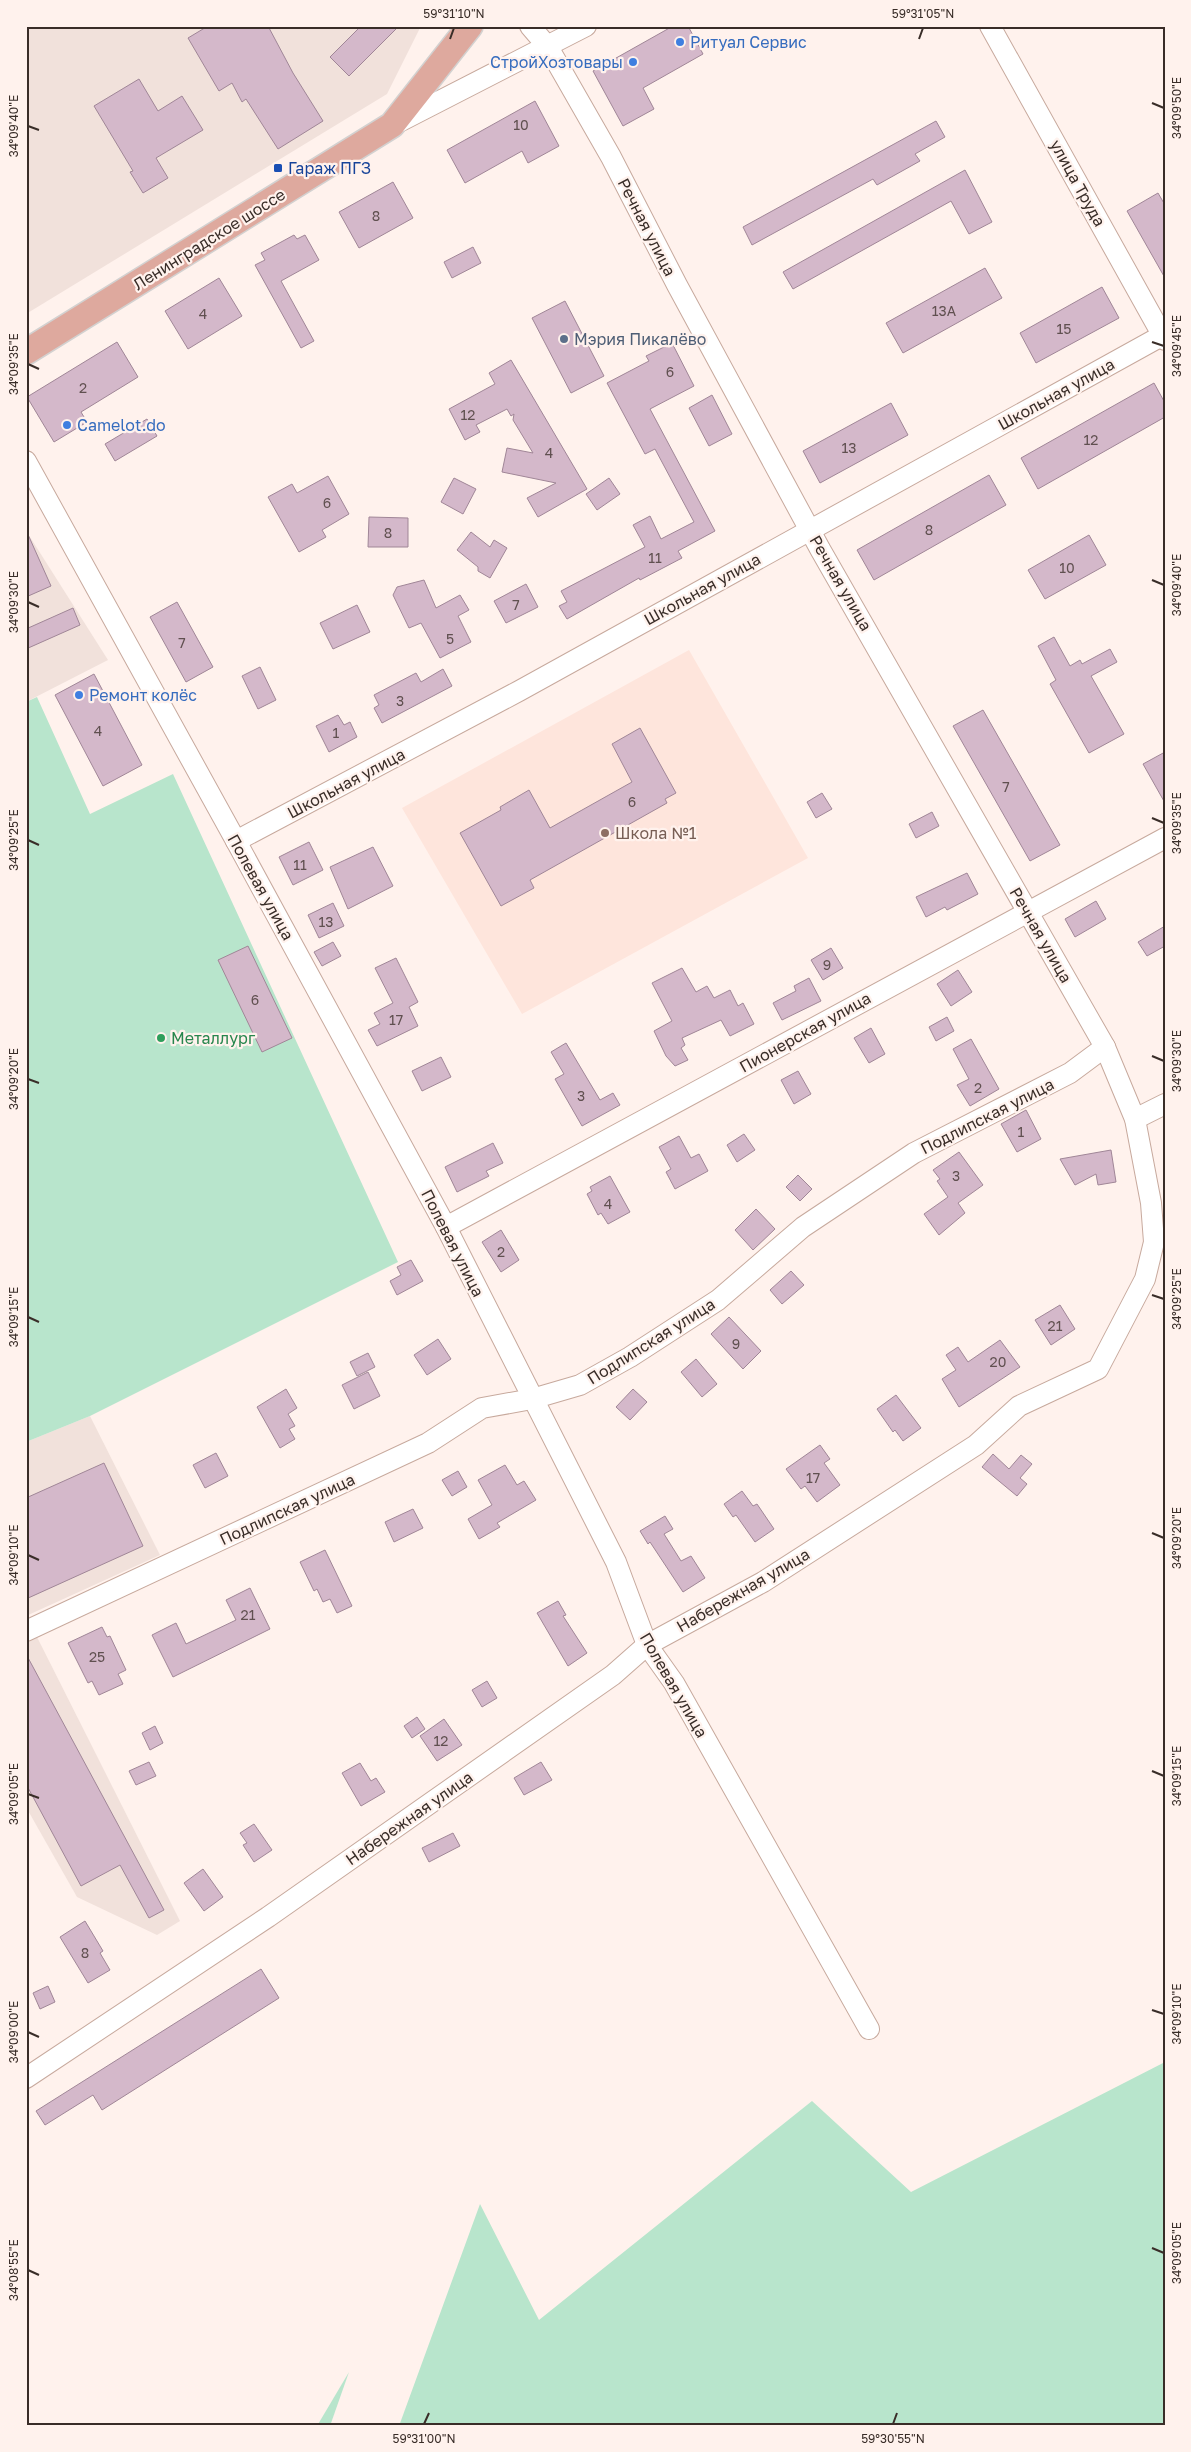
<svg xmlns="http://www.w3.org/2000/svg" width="1191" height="2452" viewBox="0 0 1191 2452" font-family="'Golos Text',sans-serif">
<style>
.built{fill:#f1e1db}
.education{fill:#fee5dc}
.green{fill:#b8e5cc}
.building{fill:#d4b8ca;stroke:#a08697}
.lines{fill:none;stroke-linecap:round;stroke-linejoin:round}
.minor-casing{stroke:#c7a99d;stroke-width:22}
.major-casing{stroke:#d3d1d0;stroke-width:28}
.minor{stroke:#fff;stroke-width:20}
.major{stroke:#dea99e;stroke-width:25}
.ticks{fill:none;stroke:#392d28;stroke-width:2}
.shop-dot{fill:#3f7fe0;stroke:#fff2ed;stroke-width:2}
.transit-dot{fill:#1a4fb4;stroke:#fff2ed;stroke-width:2}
.service-dot{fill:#5c6f8a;stroke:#fff2ed;stroke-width:2}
.education-dot{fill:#8d6e63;stroke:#fff2ed;stroke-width:2}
.leisure-dot{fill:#2e9e5b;stroke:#fff2ed;stroke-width:2}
.labels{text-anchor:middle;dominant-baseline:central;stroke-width:4.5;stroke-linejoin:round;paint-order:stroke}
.number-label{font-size:14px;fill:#605050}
.shop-label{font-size:16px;fill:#366cbe;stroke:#fff2ed;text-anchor:start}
.transit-label{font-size:16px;fill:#164399;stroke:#fff2ed;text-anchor:start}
.street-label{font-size:16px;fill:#392d28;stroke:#fff2ed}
.service-label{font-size:16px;fill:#4e5e75;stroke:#fff2ed;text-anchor:start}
.education-label{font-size:16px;fill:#785e54;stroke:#fff2ed;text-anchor:start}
.leisure-label{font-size:16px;fill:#27864d;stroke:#fff2ed;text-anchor:start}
.neatline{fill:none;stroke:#392d28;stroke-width:2}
.ticks-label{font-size:12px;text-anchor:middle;fill:#392d28}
</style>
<rect width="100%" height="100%" fill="#fff2ed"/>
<g class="built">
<polygon points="26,26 421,26 387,94 26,314"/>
<polygon points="30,537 108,660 26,702 26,539"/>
<polygon points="90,1416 160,1555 26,1616 26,1442"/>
<polygon points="37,1637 180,1921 157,1935 77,1897 26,1807 26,1639"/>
</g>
<polygon class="education" points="689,650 808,858 522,1014 402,808"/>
<g class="green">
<polygon points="37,697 90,814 173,774 398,1262 90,1416 26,1442 26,702"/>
<polygon points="1165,2062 1165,2426 399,2426 480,2204 539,2320 812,2101 911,2192"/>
<polygon points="349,2372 330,2426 317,2426"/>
</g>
<g class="building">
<polygon points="208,26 268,26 293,73 323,121 278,149 246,99 242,102 232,83 219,91 188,38"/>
<polygon points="361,26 399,26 349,76 330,57"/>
<polygon points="673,26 688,26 703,54 643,88 654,109 623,126 593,71"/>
<polygon points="139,79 158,111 182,96 203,130 156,158 168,178 143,193 130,172 133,171 94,106"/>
<polygon points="535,101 559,146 528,163 522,151 465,183 447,150"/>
<polygon points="936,121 945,137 915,154 920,161 877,185 873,179 752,245 743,227"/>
<polygon points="965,170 992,222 969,234 951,201 793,289 783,272"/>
<polygon points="393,182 413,218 359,248 339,212"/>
<polygon points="1158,193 1165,205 1165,278 1127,211"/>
<polygon points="294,235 297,239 305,235 319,260 281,281 314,341 301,348 255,265 265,260 261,253"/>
<polygon points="473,247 481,263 452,278 444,262"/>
<polygon points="985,268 1002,298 903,353 886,323"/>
<polygon points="219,278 242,316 188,349 165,311"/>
<polygon points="1102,287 1119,318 1036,363 1020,333"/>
<polygon points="565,301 604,376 571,393 532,318"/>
<polygon points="117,342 138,377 81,412 87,422 54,442 27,397"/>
<polygon points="672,343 694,386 650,409 715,531 678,551 682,558 640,580 639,578 567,619 559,606 567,602 561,591 645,547 633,525 650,516 661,539 694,522 655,449 645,454 607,383 649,361 646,356"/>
<polygon points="511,360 587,489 538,517 527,498 556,483 502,472 507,448 533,453 513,420 514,414 511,416 507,409 476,425 480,432 465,440 449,409 495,384 489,373"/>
<polygon points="1154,383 1165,403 1165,417 1038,489 1021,458"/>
<polygon points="712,395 732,434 709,446 689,408"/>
<polygon points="891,403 908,435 820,483 803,451"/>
<polygon points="147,419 157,436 115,461 105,444"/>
<polygon points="989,475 1006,505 874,580 857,550"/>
<polygon points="328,476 349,514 322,530 326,537 299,552 268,497 292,484 297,493"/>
<polygon points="454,478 476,489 463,514 441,502"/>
<polygon points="609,478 620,494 597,510 586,494"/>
<polygon points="369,517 408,518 408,547 368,547"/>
<polygon points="26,530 51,586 26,597"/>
<polygon points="471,532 490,547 494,540 507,548 490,578 478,571 478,567 457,550"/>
<polygon points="1089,535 1106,565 1045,599 1028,570"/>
<polygon points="424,580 436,608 460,595 469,610 458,616 471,642 440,658 421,623 409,628 393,595 397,587"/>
<polygon points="526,584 538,607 506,623 494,601"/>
<polygon points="177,602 213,667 186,682 150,617"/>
<polygon points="357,605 370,632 333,649 320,623"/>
<polygon points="73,608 80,625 26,649 26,629"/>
<polygon points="1054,637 1070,666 1080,660 1082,664 1110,649 1117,662 1091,676 1124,734 1089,753 1050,684 1056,680 1038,646"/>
<polygon points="260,667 276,700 258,709 242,676"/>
<polygon points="443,669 452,686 382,723 374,708 379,705 374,695 416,673 421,682"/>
<polygon points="94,674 142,765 103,786 55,695"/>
<polygon points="983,710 1060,845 1030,861 953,726"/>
<polygon points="338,715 344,725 350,722 357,737 329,752 316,726"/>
<polygon points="640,728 676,793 665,799 667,803 530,880 534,888 501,906 460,833 501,810 500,807 529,790 550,828 632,782 612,744"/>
<polygon points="1165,752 1165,803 1143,764"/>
<polygon points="822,793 832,809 816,818 807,802"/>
<polygon points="932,812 939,826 916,838 909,824"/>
<polygon points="309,842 323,870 293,885 279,857"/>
<polygon points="373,847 393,886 348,909 330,867"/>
<polygon points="967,873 978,894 947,910 945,907 926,917 916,897"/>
<polygon points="1096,901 1106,919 1075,937 1065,919"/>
<polygon points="333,903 344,926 319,938 308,915"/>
<polygon points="1165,926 1165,946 1147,956 1138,942"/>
<polygon points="333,942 341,956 322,966 314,952"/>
<polygon points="248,946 292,1038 262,1052 218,960"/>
<polygon points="831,948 843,968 823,980 811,960"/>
<polygon points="396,958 418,1002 409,1007 418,1026 377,1046 368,1030 380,1024 374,1013 393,1003 375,968"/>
<polygon points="682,968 696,992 707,986 714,998 730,990 738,1006 743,1003 754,1024 730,1036 721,1020 682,1038 685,1045 681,1048 688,1060 675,1066 666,1056 654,1031 672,1021 652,983"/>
<polygon points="958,970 972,992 951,1006 937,984"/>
<polygon points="809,978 821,1001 782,1020 773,1003 796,991 794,986"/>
<polygon points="947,1017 954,1031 936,1041 929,1027"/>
<polygon points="871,1028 885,1054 869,1063 854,1038"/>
<polygon points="971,1039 999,1089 970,1106 957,1085 969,1079 953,1049"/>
<polygon points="566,1043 600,1100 613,1093 620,1105 582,1126 555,1079 564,1074 551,1052"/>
<polygon points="441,1057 451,1077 422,1091 412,1071"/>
<polygon points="798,1071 811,1094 794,1104 781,1080"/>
<polygon points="1026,1110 1041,1139 1017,1152 1001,1124"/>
<polygon points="744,1134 755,1150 737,1162 727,1145"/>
<polygon points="679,1136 691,1158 699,1154 708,1171 675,1189 666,1172 671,1169 659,1147"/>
<polygon points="493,1143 503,1163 486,1171 489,1176 457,1192 445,1167"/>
<polygon points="1111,1150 1116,1182 1098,1185 1096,1174 1075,1185 1060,1159"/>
<polygon points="959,1152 983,1185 958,1203 965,1213 939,1235 924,1214 948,1197 937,1181 940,1179 933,1170"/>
<polygon points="798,1175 812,1189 800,1201 786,1187"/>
<polygon points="610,1176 630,1212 608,1224 601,1213 598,1215 587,1194 592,1191 590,1187"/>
<polygon points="756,1209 775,1229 753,1250 735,1230"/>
<polygon points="501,1230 519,1260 501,1272 482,1242"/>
<polygon points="411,1260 423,1281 397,1295 390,1281 401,1275 397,1267"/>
<polygon points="791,1271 804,1285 782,1304 770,1290"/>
<polygon points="1060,1305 1075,1329 1051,1345 1035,1320"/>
<polygon points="729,1317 761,1351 743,1369 711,1334"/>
<polygon points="438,1339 451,1359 427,1375 414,1355"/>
<polygon points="1000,1340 1020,1367 959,1407 942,1379 956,1370 946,1355 958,1347 968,1362"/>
<polygon points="368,1353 375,1367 357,1376 350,1362"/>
<polygon points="696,1359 717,1384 702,1397 681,1372"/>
<polygon points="368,1372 380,1396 354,1409 342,1385"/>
<polygon points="286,1389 297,1408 288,1414 295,1426 289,1429 295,1439 280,1448 257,1407"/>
<polygon points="633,1389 647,1402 630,1420 616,1407"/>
<polygon points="896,1395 921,1428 903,1441 895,1430 893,1432 877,1409"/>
<polygon points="820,1445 830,1459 824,1463 840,1485 817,1502 805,1486 801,1489 786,1469"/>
<polygon points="216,1453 228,1476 205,1488 193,1465"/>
<polygon points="993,1454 1009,1469 1021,1455 1032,1464 1020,1478 1027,1484 1017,1496 982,1467"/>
<polygon points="104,1463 143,1546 26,1599 26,1498"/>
<polygon points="505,1465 517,1485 524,1481 536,1500 497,1523 500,1527 479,1539 468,1519 492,1505 478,1480"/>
<polygon points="458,1471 467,1487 452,1496 442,1480"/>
<polygon points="742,1491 753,1506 757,1504 774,1529 755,1542 736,1515 733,1517 724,1504"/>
<polygon points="413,1509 423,1528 394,1542 385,1522"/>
<polygon points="665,1516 673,1529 664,1534 681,1561 691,1556 705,1578 683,1592 650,1542 648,1544 640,1531"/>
<polygon points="325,1550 352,1606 337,1613 330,1599 323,1602 317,1589 314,1591 300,1562"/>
<polygon points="250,1588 270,1629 173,1677 152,1635 176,1623 186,1644 236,1620 226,1600"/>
<polygon points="558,1601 566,1615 563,1616 587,1653 568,1666 537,1613"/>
<polygon points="102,1627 107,1637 110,1636 126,1670 118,1674 123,1684 99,1695 92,1681 88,1683 68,1643"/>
<polygon points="26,1654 164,1910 149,1918 120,1865 81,1886 26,1784"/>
<polygon points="487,1681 497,1698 482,1707 472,1690"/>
<polygon points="417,1717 425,1729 412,1738 404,1726"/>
<polygon points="444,1719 462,1745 437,1761 420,1736"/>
<polygon points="155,1726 163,1743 150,1750 142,1733"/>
<polygon points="149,1762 156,1776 136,1785 129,1771"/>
<polygon points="541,1762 552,1780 524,1795 514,1778"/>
<polygon points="360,1763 371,1781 376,1778 385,1792 361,1806 342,1773"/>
<polygon points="254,1824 272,1850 254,1862 243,1845 247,1843 240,1833"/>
<polygon points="453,1833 460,1846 429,1862 422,1848"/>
<polygon points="203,1869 223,1897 204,1911 184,1883"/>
<polygon points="85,1921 103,1951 100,1953 110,1970 88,1983 60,1937"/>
<polygon points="261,1969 279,1998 102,2110 93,2095 45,2125 36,2111"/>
<polygon points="48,1986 55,2002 40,2009 33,1993"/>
</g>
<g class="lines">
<g class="minor-casing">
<g id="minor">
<polyline points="990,26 1165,340"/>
<polyline points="393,125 586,26"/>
<polyline points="26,461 236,841 446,1227 616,1562 647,1645 674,1683 869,2029"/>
<polyline points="236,841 519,691 1165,334"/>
<polyline points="1135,1119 1165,1104"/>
<polyline points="446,1227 1165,838"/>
<polyline points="26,1631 428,1443 482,1408 532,1399 580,1385 630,1357 718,1300 803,1227 914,1153 1070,1073 1105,1047"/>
<polyline points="26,2078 268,1917 613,1675 647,1645 763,1582 976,1445 1019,1406 1098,1369 1145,1279 1154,1242 1151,1203 1135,1119 1105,1047 820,549 677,285 611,157 548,47 530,26"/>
</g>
</g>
<g class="major-casing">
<polyline id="major" points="26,352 392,125 470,26"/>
</g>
<use href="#minor" class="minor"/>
<use href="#major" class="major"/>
</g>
<path class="ticks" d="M450 39 454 28M919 39 923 28M1152 103 1164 108M28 126 39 130M1152 342 1164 346M28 364 39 369M1152 580 1164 585M28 602 39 607M1152 818 1164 823M28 840 39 845M1152 1056 1164 1061M28 1079 39 1083M1152 1295 1164 1299M28 1317 39 1322M1152 1533 1164 1538M28 1555 39 1560M1152 1771 1164 1776M28 1794 39 1798M1152 2010 1164 2014M28 2032 39 2037M1152 2248 1164 2253M28 2270 39 2275M424 2424 429 2413M893 2424 897 2413"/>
<g class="shop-dot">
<circle cx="680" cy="42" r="5"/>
<circle cx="633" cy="62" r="5"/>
<circle cx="67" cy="425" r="5"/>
<circle cx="79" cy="695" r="5"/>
</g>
<rect class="transit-dot" x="273" y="163" width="10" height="10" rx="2.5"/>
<circle class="service-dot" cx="564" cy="339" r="5"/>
<circle class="education-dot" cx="605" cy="833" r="5"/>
<circle class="leisure-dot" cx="161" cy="1038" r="5"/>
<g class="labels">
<g class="number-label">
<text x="521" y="124">10</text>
<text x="376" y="215">8</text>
<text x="944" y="310">13А</text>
<text x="203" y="313">4</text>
<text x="1064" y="328">15</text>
<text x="670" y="371">6</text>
<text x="83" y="387">2</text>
<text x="468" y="414">12</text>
<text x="1091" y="439">12</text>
<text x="849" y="447">13</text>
<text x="549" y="452">4</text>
<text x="327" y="502">6</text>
<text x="929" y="529">8</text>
<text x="388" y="532">8</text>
<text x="655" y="557">11</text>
<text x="1067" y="567">10</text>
<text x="516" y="604">7</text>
<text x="450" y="638">5</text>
<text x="182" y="642">7</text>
<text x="400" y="700">3</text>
<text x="98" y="730">4</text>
<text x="336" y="732">1</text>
<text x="1006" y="786">7</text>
<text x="632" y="801">6</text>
<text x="300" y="864">11</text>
<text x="326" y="921">13</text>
<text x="827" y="964">9</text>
<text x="255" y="999">6</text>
<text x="396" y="1019">17</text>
<text x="978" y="1087">2</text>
<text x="581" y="1095">3</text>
<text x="1021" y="1131">1</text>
<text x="956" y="1175">3</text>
<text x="608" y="1203">4</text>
<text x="501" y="1251">2</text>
<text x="1055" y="1325">21</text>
<text x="736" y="1343">9</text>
<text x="998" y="1361">20</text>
<text x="813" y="1477">17</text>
<text x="248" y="1614">21</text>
<text x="97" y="1656">25</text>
<text x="441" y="1740">12</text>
<text x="85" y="1952">8</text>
</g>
<g class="shop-label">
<text x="690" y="42">Ритуал Сервис</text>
<text x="623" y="62" text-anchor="end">СтройХозтовары</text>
<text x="77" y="425">Camelot.do</text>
<text x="89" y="695">Ремонт колёс</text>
</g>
<g class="transit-label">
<text x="288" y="168">Гараж ПГЗ</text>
</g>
<g class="street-label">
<text transform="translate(1078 183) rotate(61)">улица Труда</text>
<text transform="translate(647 227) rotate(63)">Речная улица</text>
<text transform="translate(209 239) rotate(-32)">Ленинградское шоссе</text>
<text transform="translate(1056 394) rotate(-29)">Школьная улица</text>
<text transform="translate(841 583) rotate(60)">Речная улица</text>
<text transform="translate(702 589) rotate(-29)">Школьная улица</text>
<text transform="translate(346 783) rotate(-28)">Школьная улица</text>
<text transform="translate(261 887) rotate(61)">Полевая улица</text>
<text transform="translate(1041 935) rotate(60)">Речная улица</text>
<text transform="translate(805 1032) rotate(-29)">Пионерская улица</text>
<text transform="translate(987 1116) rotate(-27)">Подлипская улица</text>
<text transform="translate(453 1243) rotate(63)">Полевая улица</text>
<text transform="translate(651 1341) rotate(-32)">Подлипская улица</text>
<text transform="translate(287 1509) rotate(-25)">Подлипская улица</text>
<text transform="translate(743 1590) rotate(-30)">Набережная улица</text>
<text transform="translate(674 1685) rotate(60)">Полевая улица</text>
<text transform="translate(409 1818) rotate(-35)">Набережная улица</text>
</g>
<g class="service-label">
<text x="574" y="339">Мэрия Пикалёво</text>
</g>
<g class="education-label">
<text x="615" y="833">Школа №1</text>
</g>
<g class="leisure-label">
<text x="171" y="1038">Металлург</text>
</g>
</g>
<rect width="1191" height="2452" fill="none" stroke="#fff2ed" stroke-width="55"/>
<rect x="28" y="28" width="1136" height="2396" class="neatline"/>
<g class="ticks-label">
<text x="454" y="18">59°31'10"N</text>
<text x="923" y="18">59°31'05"N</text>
<text transform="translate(1177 108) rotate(-90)" y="4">34°09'50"E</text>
<text transform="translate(14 126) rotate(-90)" y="4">34°09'40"E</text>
<text transform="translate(1177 346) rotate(-90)" y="4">34°09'45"E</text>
<text transform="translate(14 364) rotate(-90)" y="4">34°09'35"E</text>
<text transform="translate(1177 585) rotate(-90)" y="4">34°09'40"E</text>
<text transform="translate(14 602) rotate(-90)" y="4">34°09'30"E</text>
<text transform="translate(1177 823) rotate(-90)" y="4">34°09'35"E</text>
<text transform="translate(14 840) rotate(-90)" y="4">34°09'25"E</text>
<text transform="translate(1177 1061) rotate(-90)" y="4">34°09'30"E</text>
<text transform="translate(14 1079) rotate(-90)" y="4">34°09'20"E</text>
<text transform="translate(1177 1299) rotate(-90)" y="4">34°09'25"E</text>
<text transform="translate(14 1317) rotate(-90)" y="4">34°09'15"E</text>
<text transform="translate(1177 1538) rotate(-90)" y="4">34°09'20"E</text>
<text transform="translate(14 1555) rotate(-90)" y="4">34°09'10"E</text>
<text transform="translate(1177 1776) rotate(-90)" y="4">34°09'15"E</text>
<text transform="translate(14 1794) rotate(-90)" y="4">34°09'05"E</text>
<text transform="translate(1177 2014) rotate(-90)" y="4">34°09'10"E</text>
<text transform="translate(14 2032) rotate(-90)" y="4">34°09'00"E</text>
<text transform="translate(1177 2253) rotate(-90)" y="4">34°09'05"E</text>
<text transform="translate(14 2270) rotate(-90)" y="4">34°08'55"E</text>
<text x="424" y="2443">59°31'00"N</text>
<text x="893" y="2443">59°30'55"N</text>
</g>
</svg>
